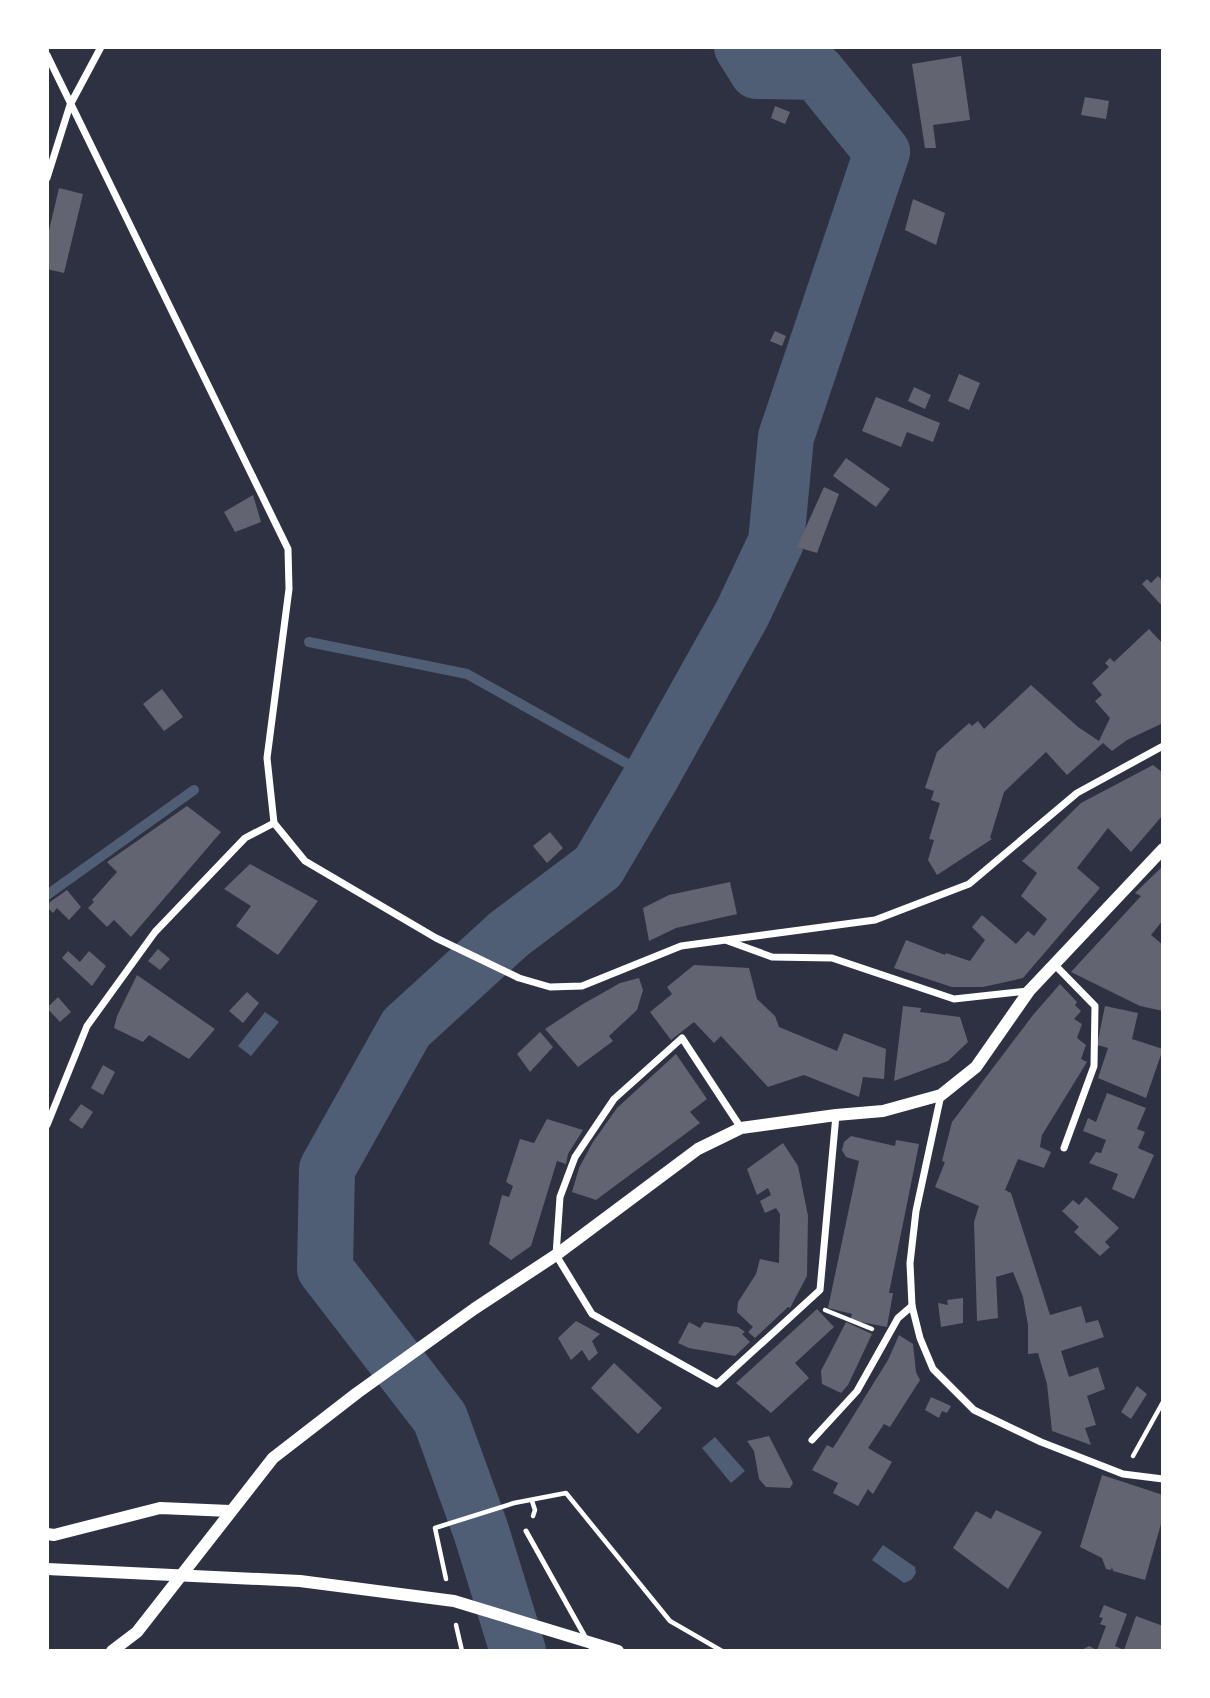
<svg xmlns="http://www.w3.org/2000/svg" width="1210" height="1698" viewBox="0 0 1210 1698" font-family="Mulish,sans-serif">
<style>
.water{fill:#4f5d75}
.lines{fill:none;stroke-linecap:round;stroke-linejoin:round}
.stream{stroke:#4f5d75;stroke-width:10}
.river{stroke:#4f5d75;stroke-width:56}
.building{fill:#626471}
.path{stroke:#fff;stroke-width:4.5}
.service{stroke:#fff;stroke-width:5}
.minor{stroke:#fff;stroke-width:7}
.tertiary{stroke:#fff;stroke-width:12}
</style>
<rect width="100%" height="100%" fill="#2d3142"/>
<g class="water">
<polygon points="265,1012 279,1022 251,1056 238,1046"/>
<polygon points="715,1437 745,1471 731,1483 702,1448"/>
<polygon points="883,1545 915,1567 916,1573 911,1580 904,1583 872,1560"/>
</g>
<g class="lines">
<g class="stream">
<polyline points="309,642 467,674 651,777"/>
<polyline points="47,895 194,790"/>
</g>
<polyline class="river" points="518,1651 481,1531 440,1418 325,1269 327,1169 406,1028 509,934 598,867 651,777 742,614 776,542 786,437 882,152 817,72 757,71 742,47"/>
</g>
<g class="building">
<polygon points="961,56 970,120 933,125 936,148 925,148 912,64"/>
<polygon points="1085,97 1109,101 1106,119 1081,115"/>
<polygon points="775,106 790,112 785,124 771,118"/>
<polygon points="59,188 83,194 64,273 47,269 47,239"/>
<polygon points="913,199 945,213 936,245 905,230"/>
<polygon points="775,331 786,336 782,346 770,341"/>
<polygon points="959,374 980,383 969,410 948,401"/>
<polygon points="914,387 931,395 925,409 908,401"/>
<polygon points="876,397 940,423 933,442 907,432 901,447 862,431"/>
<polygon points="846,458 890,489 876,507 833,476"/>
<polygon points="824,487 839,494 817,553 797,547"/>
<polygon points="253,495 261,522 235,532 224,512"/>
<polygon points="1158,576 1163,581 1163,607 1142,584 1147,579 1151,583"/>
<polygon points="1149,629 1163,644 1163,723 1127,740 1112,751 1103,743 1067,775 1046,752 1004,792 990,838 992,839 937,875 928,860 934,840 929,839 940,803 931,800 934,791 925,788 937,752 969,723 972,726 978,721 984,729 1031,685 1078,727 1099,741 1110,718 1095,701 1102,695 1092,683 1109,667 1105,663 1110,658 1114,662"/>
<polygon points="162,689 183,717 164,731 143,704"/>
<polygon points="1153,765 1163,773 1163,815 1131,852 1108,828 1077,868 1100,888 1023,978 983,987 952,987 894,968 906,940 945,955 946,953 970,961 985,940 972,927 982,915 1016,944 1028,931 1034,936 1047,919 1021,896 1037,873 1022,861 1081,803"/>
<polygon points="187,806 221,832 131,937 114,920 107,927 88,908 94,902 92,900 117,872 107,862"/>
<polygon points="550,832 563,848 547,863 533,846"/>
<polygon points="250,864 318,901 278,955 236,926 251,906 224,889"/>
<polygon points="1163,866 1163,920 1151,935 1163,945 1163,1011 1140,1006 1071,972 1141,896 1135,893"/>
<polygon points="730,882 737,914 676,928 649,941 643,908 669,895"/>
<polygon points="67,890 81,907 69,920 57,908 53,913 47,907 50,902"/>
<polygon points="158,949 170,959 160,970 148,961"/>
<polygon points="68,951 80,962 89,951 106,966 92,986 62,958"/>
<polygon points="694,965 749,968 757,999 775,1016 779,1027 837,1051 844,1033 886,1049 884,1079 863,1077 859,1097 804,1075 768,1087 721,1036 714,1043 694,1022 671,1040 650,1012 672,994 667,987"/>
<polygon points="137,975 215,1029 189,1059 149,1035 143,1042 114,1028 117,1016"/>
<polygon points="639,978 643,990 637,1010 609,1036 613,1041 578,1067 545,1029 583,1004 620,983"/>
<polygon points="1060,984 1077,1002 1075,1005 1081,1011 1074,1019 1082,1024 1077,1038 1086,1045 1081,1059 1087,1062 1042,1135 1040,1147 1051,1152 1044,1168 1018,1159 1005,1190 1011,1193 1050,1315 1081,1306 1086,1323 1098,1320 1104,1337 1061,1351 1069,1377 1098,1367 1105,1389 1087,1396 1096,1425 1085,1428 1091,1445 1052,1431 1047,1384 1038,1353 1028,1354 1028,1325 1023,1297 1013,1272 996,1277 998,1318 977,1321 974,1222 979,1206 935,1187 945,1162 942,1161 952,1122 1033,1015"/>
<polygon points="247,992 259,1003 243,1023 229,1011"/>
<polygon points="58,997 71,1012 60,1022 47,1008"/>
<polygon points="903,1006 921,1008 920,1012 960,1017 968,1042 948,1061 894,1081"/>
<polygon points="1105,1006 1138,1013 1132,1039 1163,1049 1146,1098 1098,1078 1108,1048 1097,1045"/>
<polygon points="540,1032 553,1047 530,1072 517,1054"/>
<polygon points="676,1054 707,1099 690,1112 700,1123 596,1200 572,1192 579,1168 593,1142 617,1108"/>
<polygon points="103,1065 115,1072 103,1095 91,1088"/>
<polygon points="1107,1093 1146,1108 1137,1129 1145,1132 1138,1148 1154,1155 1134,1199 1112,1189 1118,1174 1089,1163 1096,1152 1101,1153 1106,1140 1083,1131 1088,1118 1096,1122"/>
<polygon points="81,1104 93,1112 82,1129 69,1120"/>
<polygon points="547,1119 583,1130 568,1154 566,1164 557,1161 531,1246 511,1260 489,1244 502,1195 509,1197 513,1186 506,1182 520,1139 534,1143"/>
<polygon points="851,1136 895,1146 896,1140 919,1144 889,1293 893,1293 887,1327 850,1320 852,1314 828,1308 859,1161 846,1157 842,1150 844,1142"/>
<polygon points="783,1143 798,1166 808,1216 807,1276 790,1308 788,1307 755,1338 748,1332 753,1327 737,1312 738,1302 756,1274 760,1259 779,1263 780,1214 776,1208 765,1213 760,1201 771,1195 768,1188 757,1195 747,1169"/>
<polygon points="1086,1197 1119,1228 1105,1242 1110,1247 1100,1256 1074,1232 1079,1227 1062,1211 1073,1200 1079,1205"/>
<polygon points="963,1298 963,1323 941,1327 938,1303 948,1305 947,1300"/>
<polygon points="817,1309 834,1327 795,1363 809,1378 771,1413 736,1383"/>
<polygon points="576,1321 600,1334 592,1341 598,1353 589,1361 582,1350 571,1360 558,1338"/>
<polygon points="689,1322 700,1328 704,1322 738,1327 745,1332 742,1334 750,1342 735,1356 689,1348 678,1343"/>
<polygon points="846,1322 872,1334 848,1385 841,1393 822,1384 821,1371"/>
<polygon points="899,1335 913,1344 916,1372 920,1380 890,1427 884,1424 868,1448 892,1462 873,1494 868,1489 858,1506 833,1493 838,1483 812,1470 827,1445 833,1448 842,1434 888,1360"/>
<polygon points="614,1363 662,1408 638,1434 591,1388"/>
<polygon points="1137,1386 1147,1394 1131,1419 1121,1412"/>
<polygon points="931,1397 951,1406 947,1413 942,1411 939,1418 925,1410"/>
<polygon points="769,1436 793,1483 790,1488 766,1487 759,1479 754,1451 747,1441"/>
<polygon points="1102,1475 1163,1495 1163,1517 1145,1580 1113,1571 1112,1567 1111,1570 1106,1569 1102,1558 1080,1547"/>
<polygon points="996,1510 1042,1532 1008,1589 953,1548 976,1511 991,1519"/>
<polygon points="1104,1605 1127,1614 1115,1646 1124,1650 1136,1616 1163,1626 1163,1651 1080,1651 1089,1646 1097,1650 1106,1626 1100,1624 1103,1618 1099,1617"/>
</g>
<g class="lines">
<g class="path">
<polyline points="825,1310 872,1329"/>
<polyline points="1133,1456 1163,1402"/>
<polyline points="532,1501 535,1510 533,1516"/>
<polyline points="446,1579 435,1528 514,1503 566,1493 670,1621 722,1651"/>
<polyline points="456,1625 462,1651"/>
</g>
<polyline class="service" points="526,1531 593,1651"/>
<g class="minor">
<polyline points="47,55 288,549 289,589 267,758 274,823 305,861 436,938 519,978 550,987 582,986 681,946 875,920 969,884 1077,793 1163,746"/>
<polyline points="47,178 70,105 101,47"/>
<polyline points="728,941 772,957 832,958 954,999 1028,991"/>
<polyline points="1054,964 1095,1006 1094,1066 1064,1148"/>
<polyline points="941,1095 916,1211 910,1263 912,1306 920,1338 933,1369 974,1410 1041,1442 1123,1474 1163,1479"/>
<polyline points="47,1125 87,1026 155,932 245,838 274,823"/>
<polyline points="741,1128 682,1038 614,1099 575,1157 560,1197 556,1255 592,1314 717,1384 820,1290 836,1115"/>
<polyline points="812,1440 857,1391 898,1318 912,1306"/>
</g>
<g class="tertiary">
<polyline points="47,1534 54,1535 160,1508 230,1511"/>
<polyline points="47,1569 300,1581 454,1601 618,1651"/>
<polyline points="112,1651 137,1632 273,1458 357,1393 474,1309 556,1255 698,1149 741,1128 836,1115 883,1111 941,1095 976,1067 1029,991 1163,849"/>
</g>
</g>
<rect width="1210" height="1698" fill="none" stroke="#ffffff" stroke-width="98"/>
</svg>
